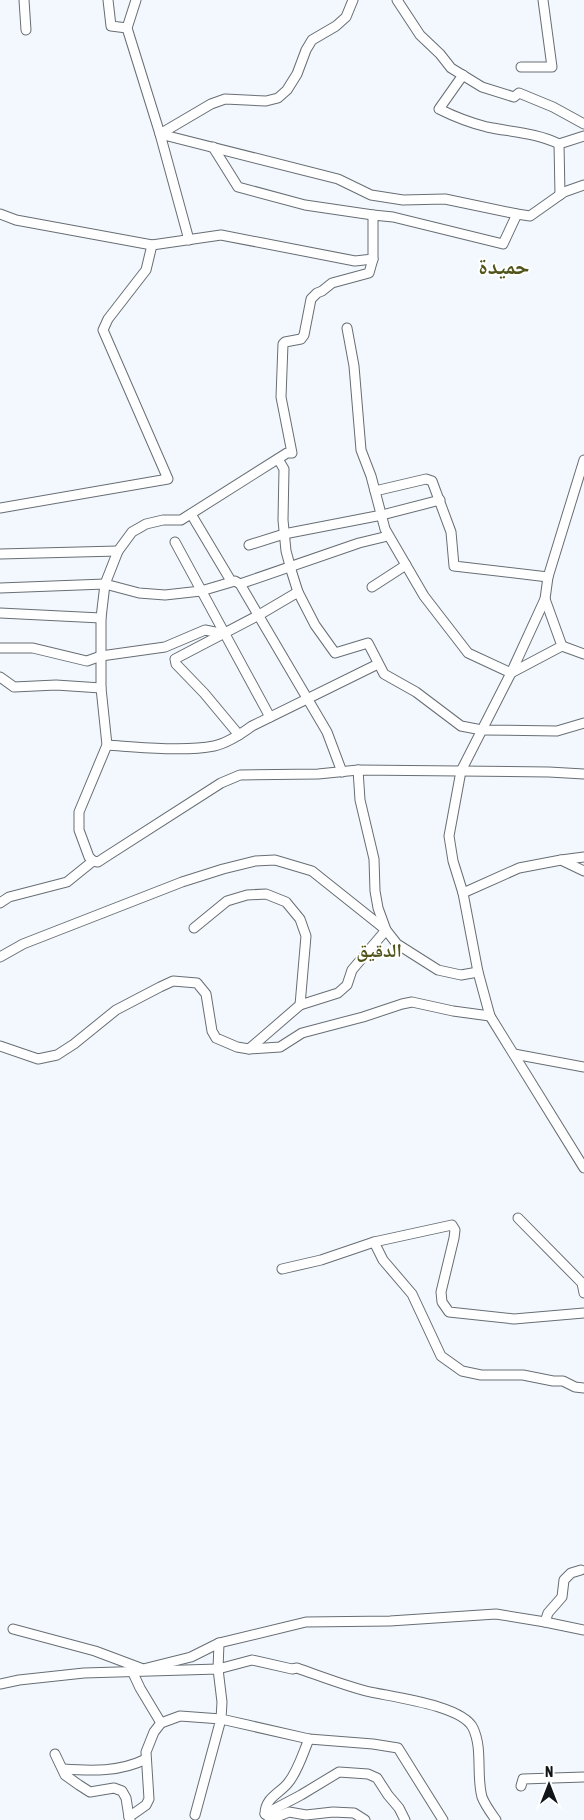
<svg xmlns="http://www.w3.org/2000/svg" width="584" height="1820" viewBox="0 0 584 1820" font-family="'Asap Condensed','Noto Naskh Arabic',sans-serif">
<style>
.lines{fill:none;stroke-linecap:round;stroke-linejoin:round}
.minor-casing{stroke:#676e74;stroke-width:11}
.minor{stroke:#fff;stroke-width:9}
.labels{text-anchor:middle;dominant-baseline:central;stroke-width:4;stroke-linejoin:round;paint-order:stroke}
.neighbourhood-label{font-size:19px;font-weight:bold;fill:#50541a;stroke:#fff}
.district-label{font-size:22px;font-weight:bold;fill:#50541a;stroke:#fff}
</style>
<rect width="100%" height="100%" fill="#f2f8fe"/>
<g class="lines">
<g class="minor-casing">
<g id="minor">
<polyline points="24,0 26,30"/>
<polyline points="108,0 111,26 127,28 136,0"/>
<polyline points="397,0 420,35 440,54 451,68 482,87 514,97 519,93 553,107 584,124"/>
<polyline points="127,28 160,134 211,104 225,99 266,101 278,98 287,90 297,74 306,50 312,40 336,26 346,17 353,0"/>
<polyline points="521,67 552,67 543,0"/>
<path d="M463 75 439 109C453 116 471 123 487 127 511 132 537 133 559 144"/>
<polyline points="213,147 238,187 305,205 373,215"/>
<polyline points="560,195 559,144 584,136"/>
<polyline points="0,214 16,220 152,245 221,235 355,261 373,259 373,215 393,217 503,244 517,214"/>
<polyline points="189,240 160,134 338,179 371,195 403,200 445,199 517,214 530,216 564,192 584,185"/>
<polyline points="347,328 354,366 361,450 371,476 385,529 424,596 468,653 511,673 562,646 545,599"/>
<polyline points="278,459 284,469 283,520 286,551 292,573 298,592 315,625 335,653 368,643 384,674 416,692 461,726 482,730 557,731 584,723"/>
<polyline points="584,460 548,577 545,599 511,673 461,771 449,836 453,861 463,893 478,972 490,1016 584,1168"/>
<polyline points="375,491 426,479 432,481 451,532 454,566 548,577"/>
<polyline points="0,508 168,479 103,330 108,319 146,270 152,245"/>
<polyline points="191,514 231,581"/>
<polyline points="175,542 270,717"/>
<polyline points="249,545 284,534 382,515 440,500"/>
<polyline points="0,554 118,551"/>
<polyline points="240,584 359,543 388,536"/>
<polyline points="372,587 406,565"/>
<polyline points="0,588 105,584 139,593 165,595 201,591 235,581 240,584 327,732 342,772"/>
<polyline points="0,613 101,618"/>
<polyline points="562,646 584,654"/>
<polyline points="0,648 33,648 87,661 101,656 165,647 205,630 225,634"/>
<polyline points="0,677 14,687 56,685 101,688"/>
<polyline points="239,735 204,693 176,664 175,659 259,615 298,592"/>
<path d="M107 745C138 747 184 752 214 746 228 743 241 734 252 726L378 664"/>
<polyline points="358,770 360,800 374,859 375,891 378,908 386,930 397,944 438,970 461,975 478,972"/>
<polyline points="561,860 584,857"/>
<polyline points="93,861 89,857 79,830 79,812 107,745 101,688 101,618 105,584 118,551 132,532 146,524 163,520 181,520 287,453 292,453 281,397 283,344 285,342 301,339 304,335 311,299 317,293 322,291 332,283 369,273 373,259"/>
<polyline points="463,893 519,868 561,860 584,871"/>
<polyline points="0,903 9,897 67,882 93,861 98,862 104,858 221,783 240,775 318,774 358,770 549,772 584,774"/>
<polyline points="0,957 23,944 182,882 223,869 255,861 275,860 312,871 386,930 352,970 347,985 338,993 300,1005 306,936 300,919 286,902 266,894 247,895 227,901 194,928"/>
<polyline points="0,1046 38,1059 57,1055 74,1044 116,1010 160,987 173,981 197,983 206,994 212,1031 216,1038 237,1047 249,1049 280,1047 302,1033 363,1017 402,1004 412,1002 453,1011 490,1016"/>
<polyline points="249,1049 300,1005"/>
<polyline points="514,1054 584,1067"/>
<polyline points="518,1218 582,1283 584,1293"/>
<polyline points="374,1242 383,1260 412,1294 441,1356 462,1371 481,1375 523,1375 553,1381 563,1381 575,1387 584,1388"/>
<polyline points="282,1269 321,1260 374,1242 452,1225 455,1230 454,1238 441,1292 442,1302 449,1312 514,1319 584,1313"/>
<polyline points="545,1622 548,1613 562,1597 564,1580 571,1573 581,1570"/>
<polyline points="13,1629 95,1651 143,1669 191,1657 219,1643 306,1622 390,1621 496,1614 545,1622 584,1630"/>
<path d="M219 1643 218 1669 252 1660 292 1669 297 1668C320 1676 343 1685 366 1691 391 1697 462 1705 473 1728 483 1749 476 1775 482 1797 485 1805 491 1813 496 1820"/>
<polyline points="133,1673 140,1688 161,1723"/>
<polyline points="0,1684 19,1680 84,1673 218,1669 222,1702 221,1719 309,1739 373,1744 398,1748 443,1820"/>
<polyline points="55,1754 65,1775 79,1785 90,1792 114,1788 122,1791 126,1798 129,1817"/>
<path d="M63 1769C92 1771 120 1772 146 1759"/>
<polyline points="521,1786 523,1779 584,1777"/>
<polyline points="265,1814 301,1795 339,1772 368,1774 377,1778 388,1795 399,1808 405,1820"/>
<polyline points="272,1819 289,1812 306,1815 333,1812 354,1813 365,1820"/>
<polyline points="130,1820 129,1817 146,1805 149,1799 146,1752 154,1732 161,1723 180,1716 221,1719 195,1815"/>
<path d="M273 1820 265 1814C265 1798 279 1794 288 1783 298 1771 303 1753 309 1739"/>
</g>
</g>
<use href="#minor" class="minor"/>
</g>
<g class="labels">
<g class="neighbourhood-label">
<text x="379" y="950">الدقيق</text>
</g>
<g class="district-label">
<text x="504" y="266">حميدة</text>
</g>
</g>
<g transform="translate(549 1785)" stroke="#ffffff" stroke-width="4" paint-order="stroke">
<path d="M0-4L9 19L0 12L-9 19Z" fill="#121517"/>
<text y="-8" font-size="14" font-weight="bold" text-anchor="middle" fill="#121517">N</text>
</g>
</svg>
